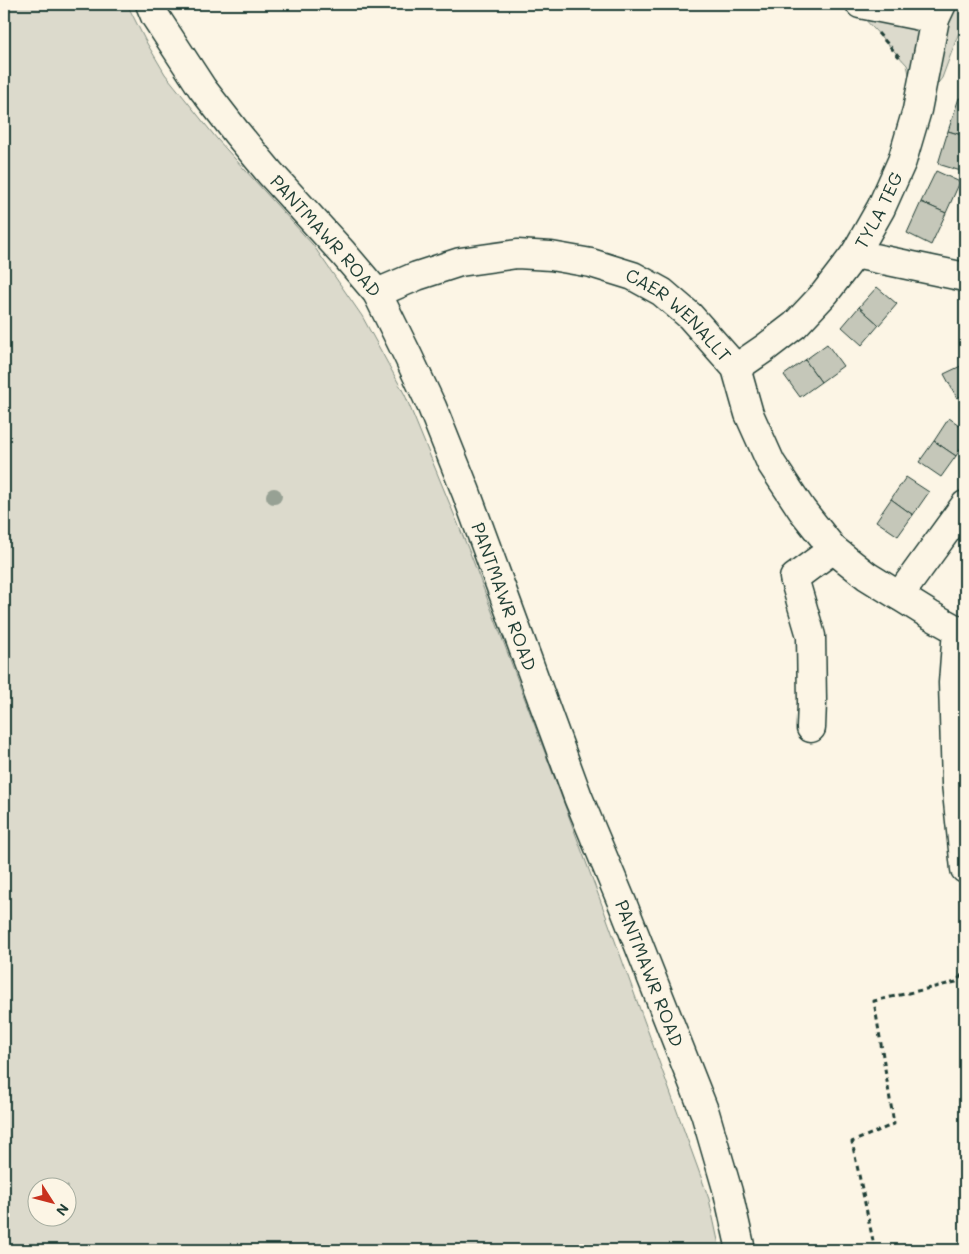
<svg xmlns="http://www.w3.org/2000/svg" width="969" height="1254" viewBox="0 0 969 1254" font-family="Mali,sans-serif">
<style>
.green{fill:#dcdacc;stroke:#7e8c80;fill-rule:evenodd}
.building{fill:#c5c7b9;stroke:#1f3d34}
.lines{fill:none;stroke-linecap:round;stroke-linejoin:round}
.minor-casing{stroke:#1f3d34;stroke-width:31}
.path{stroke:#1f3d34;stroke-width:3;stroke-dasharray:5 4;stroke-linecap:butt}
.minor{stroke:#fcf5e5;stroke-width:28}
.tree{fill:#97a194}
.labels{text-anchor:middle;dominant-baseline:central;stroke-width:4;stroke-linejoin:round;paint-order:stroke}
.street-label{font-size:18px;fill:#1f3d34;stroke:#fcf5e5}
</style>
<rect width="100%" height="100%" fill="#fcf5e5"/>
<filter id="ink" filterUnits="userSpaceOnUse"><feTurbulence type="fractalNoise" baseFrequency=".02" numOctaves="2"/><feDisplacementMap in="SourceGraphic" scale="10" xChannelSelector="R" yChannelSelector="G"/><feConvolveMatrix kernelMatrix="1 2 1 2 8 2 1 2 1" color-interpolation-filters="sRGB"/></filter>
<g filter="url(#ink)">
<g class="green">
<path d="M4 4H127L145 40 165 74 217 139 313 245 362 316 405 395 472 558 598 894 709 1199 720 1250H4ZM68 1186V1216H38V1186Z"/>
<polygon points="851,4 965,4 965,16 942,78 917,110 907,65"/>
</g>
<g class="building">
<polygon points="959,98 965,100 965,136 948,131"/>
<polygon points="948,131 965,136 965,167 964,172 938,164"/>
<polygon points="936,171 960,182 946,213 921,202"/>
<polygon points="921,202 946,213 931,245 907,233"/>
<polygon points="877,287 897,304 879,325 859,307"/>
<polygon points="859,307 879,325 862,345 842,327"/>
<polygon points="827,344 843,366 821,382 805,360"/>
<polygon points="805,360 821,382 800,397 784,375"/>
<polygon points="965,364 965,394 957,398 944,374"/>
<polygon points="949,418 965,429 965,442 956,456 934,441"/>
<polygon points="934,441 956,456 941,477 919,462"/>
<polygon points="906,477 929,492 913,515 891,499"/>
<polygon points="891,499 913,515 898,536 876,521"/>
</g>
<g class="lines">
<g class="minor-casing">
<g id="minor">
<path id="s1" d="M150 4 155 16 202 88 236 132 270 173 343 253 377 293 408 356 432 407 466 492 578 797 623 905 705 1113 728 1192 741 1250"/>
<polyline points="860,4 935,19"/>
<polyline points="855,254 965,277"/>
<path id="s2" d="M377 293 417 276 460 262 517 254 551 256 591 263 633 276 662 292 690 316 736 368 749 414 771 463 802 510 833 549 867 576 930 615 957 630 965 632"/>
<path id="s3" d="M736 368 765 348 795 325 825 293 855 254 881 208 902 161 917 110 935 19 942 4"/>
<polyline points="899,596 965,505"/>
<polyline points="957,630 953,683 956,783 965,869"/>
<polyline points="811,728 812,702 811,636 794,578 833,549"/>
</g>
</g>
<g class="path">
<polyline points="878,33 902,60"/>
<polyline points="875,1250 852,1142 894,1124 874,1001 956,982 965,971"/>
</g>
<use href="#minor" class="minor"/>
</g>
<circle class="tree" cx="274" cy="496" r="8"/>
</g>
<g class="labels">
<g class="street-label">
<text stroke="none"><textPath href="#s3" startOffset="216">TYLA TEG</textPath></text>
<text stroke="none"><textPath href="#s1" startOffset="292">PANTMAWR ROAD</textPath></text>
<text stroke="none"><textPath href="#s2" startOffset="325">CAER WENALLT</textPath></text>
<text stroke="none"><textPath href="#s1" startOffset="698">PANTMAWR ROAD</textPath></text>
<text stroke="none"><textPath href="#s1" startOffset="1102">PANTMAWR ROAD</textPath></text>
</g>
</g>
<rect width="969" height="1254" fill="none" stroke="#fcf5e5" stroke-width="20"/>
<rect x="10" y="10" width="949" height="1234" fill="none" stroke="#1f3d34" stroke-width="2" filter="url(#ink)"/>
<g transform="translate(52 1202) rotate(126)"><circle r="24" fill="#fcf5e5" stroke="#a4ab9e"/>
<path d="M0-4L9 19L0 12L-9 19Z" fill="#c8321e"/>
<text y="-8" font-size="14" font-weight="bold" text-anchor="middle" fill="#1f3d34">N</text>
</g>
</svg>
